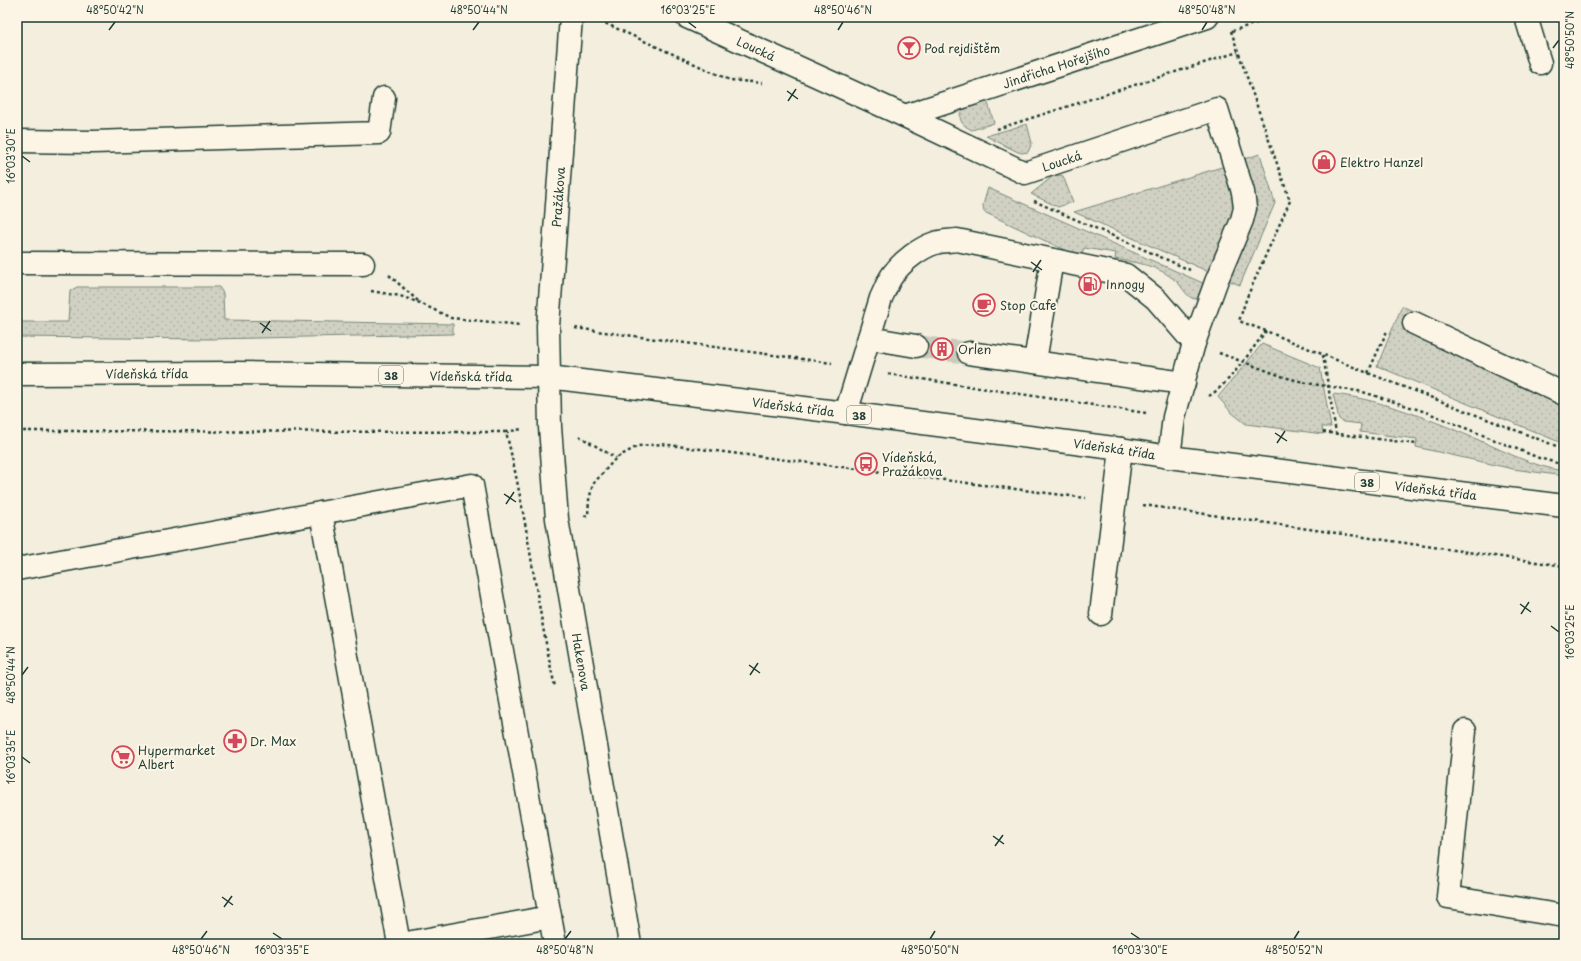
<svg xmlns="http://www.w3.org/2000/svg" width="1581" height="961" viewBox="0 0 1581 961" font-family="'Playpen Sans',sans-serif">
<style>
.grass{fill:url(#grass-dots);stroke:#78877b}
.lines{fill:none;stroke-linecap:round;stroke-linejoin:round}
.minor-tunnel{stroke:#c9cbbc;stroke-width:22;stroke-dasharray:22 11;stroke-linecap:butt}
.minor-casing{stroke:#1f3d34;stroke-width:25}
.major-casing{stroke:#1f3d34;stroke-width:25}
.path{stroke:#1f3d34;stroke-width:2.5;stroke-dasharray:3 3;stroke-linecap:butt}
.minor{stroke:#fcf5e5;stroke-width:22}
.major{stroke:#fcf5e5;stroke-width:22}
.ticks{fill:none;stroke:#1f3d34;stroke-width:1.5}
.labels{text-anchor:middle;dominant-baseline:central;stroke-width:4;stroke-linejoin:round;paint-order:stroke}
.shield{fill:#fcf5e5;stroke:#617469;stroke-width:1}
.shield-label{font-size:11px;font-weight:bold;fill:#1f3d34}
.street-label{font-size:12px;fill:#1f3d34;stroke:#fcf5e5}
.poi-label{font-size:12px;fill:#1f3d34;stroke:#fcf5e5;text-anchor:start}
.neatline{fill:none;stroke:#1f3d34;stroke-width:1.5}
.ticks-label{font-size:10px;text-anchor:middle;fill:#1f3d34}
</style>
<defs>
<pattern id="grass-dots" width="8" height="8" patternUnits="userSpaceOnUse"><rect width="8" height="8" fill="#d0d1c2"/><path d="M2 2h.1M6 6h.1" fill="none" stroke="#b2b4a7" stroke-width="1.8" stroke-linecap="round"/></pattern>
</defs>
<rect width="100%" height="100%" fill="#f3eede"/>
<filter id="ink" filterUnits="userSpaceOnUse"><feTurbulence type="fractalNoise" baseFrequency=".025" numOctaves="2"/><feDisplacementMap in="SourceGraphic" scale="8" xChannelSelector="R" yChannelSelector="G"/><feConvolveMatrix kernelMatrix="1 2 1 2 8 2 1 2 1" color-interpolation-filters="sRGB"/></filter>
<g filter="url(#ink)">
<g class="grass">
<path d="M983 99 988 103 994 123 972 130C957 123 958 115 965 102Z"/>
<polygon points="1027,124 1032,143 1028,152 1022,153 1018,152 986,136"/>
<polygon points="1260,154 1275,203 1240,285 1227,280 1254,194 1244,159"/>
<path d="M1225 166C1229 178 1234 190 1234 203 1235 221 1217 254 1209 272L1074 212Z"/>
<polygon points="1059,175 1063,176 1073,202 1058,207 1031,194 1053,176"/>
<path d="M988 188 1205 284 1199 298 1196 299C1187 299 1183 287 1176 281 1157 265 1139 263 1115 259L1116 253 1084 248 1082 254 1071 253 984 212 983 205Z"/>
<polygon points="77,287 219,287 223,293 224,320 453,324 453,334 209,339 17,337 17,322 68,322 70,291"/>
<polygon points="1402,306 1415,312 1407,329 1564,404 1564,444 1377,366"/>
<polygon points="1262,344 1320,368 1331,427 1322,427 1323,434 1246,424 1231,412 1218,397"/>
<path d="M1333 394C1385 400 1434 421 1481 441 1508 453 1535 467 1564 471V476L1513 469 1416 447 1417 439 1360 432 1361 424 1343 422 1339 419Z"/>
</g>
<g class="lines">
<polyline class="minor-tunnel" points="916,346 969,353"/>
<g class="minor-casing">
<g id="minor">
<path id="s1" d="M571 17 548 326 550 427 557 519 630 944"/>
<path id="s2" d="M687 17 905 116 1025 173 1217 109 1243 192 1245 208 1242 220 1216 282 1194 343 1174 417 1169 457"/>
<polyline points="1526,17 1540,63"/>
<path id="s3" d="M905 116 1207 17"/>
<polyline points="17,141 93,142 379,133 384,98"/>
<polyline points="17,263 363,264"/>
<polyline points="1414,323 1564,394"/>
<polyline points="869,338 916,346"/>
<polyline points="969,353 1184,383"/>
<polyline points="1035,361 1052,260"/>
<path d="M846 413 881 298C885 290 888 280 894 273 903 261 920 248 935 243 941 241 950 241 957 240L1126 275 1156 299 1194 343"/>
<polyline points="321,513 399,944"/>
<polyline points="17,569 472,485 555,944"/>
<polyline points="1101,614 1121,449"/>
<polyline points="1465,731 1448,897 1564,916"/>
<polyline points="401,944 550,917"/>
</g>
</g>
<g class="major-casing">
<g id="major">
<path id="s4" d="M17 374 235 373 548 377 846 413 1121 449 1169 457 1564 506"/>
</g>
</g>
<g class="path">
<polyline points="600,21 730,80 762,83"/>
<polyline points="1231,31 1290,201 1247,297 1239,321 1266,331 1368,373 1564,449"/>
<polyline points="1232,31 1275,17"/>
<polyline points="997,129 1238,52"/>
<polyline points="1034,201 1190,270"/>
<polyline points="389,275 418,301"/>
<polyline points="371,291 400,296 420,303 451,318 521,325"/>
<polyline points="575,328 832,363"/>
<polyline points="1219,353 1284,377 1307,383 1363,392 1426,412 1539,458 1564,465"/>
<polyline points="1323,355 1336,433"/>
<polyline points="1368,373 1387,331"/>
<polyline points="888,374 1146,413"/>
<path d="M1209 396C1228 385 1252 349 1266 331"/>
<path d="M17 431 506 432C527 516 536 602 555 687"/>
<polyline points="506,432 522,429"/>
<polyline points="1323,432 1417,444"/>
<polyline points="579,436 616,458"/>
<polyline points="1143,505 1564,566"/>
<polyline points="584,516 588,515 589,500 593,484 616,458 638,446 661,444 1086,498"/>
</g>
<use href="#minor" class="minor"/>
<use href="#major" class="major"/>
</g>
</g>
<path class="ticks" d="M688 22 696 28M109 30 115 22M473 30 479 22M838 30 843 22M1202 30 1207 22M1553 48 1559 40M787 91 798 99M788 101 796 89M22 156 30 162M1031 262 1042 270M1033 272 1041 260M260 323 271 331M262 333 270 321M1275 433 1287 441M1277 443 1285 431M504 494 516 502M506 504 514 492M1520 604 1531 612M1521 614 1529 602M1551 626 1559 632M749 665 760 673M22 675 28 667M750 675 758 663M22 757 30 763M993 836 1004 844M995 846 1003 835M222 897 233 905M224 907 232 896M273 933 282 939M1131 933 1140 939M201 939 207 931M565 939 571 931M930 939 935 931M1294 939 1299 931"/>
<defs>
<g id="bar-ring" transform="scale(1.15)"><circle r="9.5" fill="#fcf5e5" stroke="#d1495b" stroke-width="1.5"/><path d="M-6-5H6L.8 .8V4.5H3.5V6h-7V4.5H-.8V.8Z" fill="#d1495b"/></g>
<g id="shop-ring" transform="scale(1.15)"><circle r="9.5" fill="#fcf5e5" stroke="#d1495b" stroke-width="1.5"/><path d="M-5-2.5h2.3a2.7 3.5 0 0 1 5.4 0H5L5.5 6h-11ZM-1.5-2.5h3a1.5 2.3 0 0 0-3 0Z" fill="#d1495b"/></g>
<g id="fuel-ring" transform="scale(1.15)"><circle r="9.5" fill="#fcf5e5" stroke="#d1495b" stroke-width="1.5"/><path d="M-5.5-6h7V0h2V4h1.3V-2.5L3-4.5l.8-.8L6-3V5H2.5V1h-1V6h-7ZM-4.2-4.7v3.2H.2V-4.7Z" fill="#d1495b"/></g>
<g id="cafe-ring" transform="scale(1.15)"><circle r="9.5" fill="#fcf5e5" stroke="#d1495b" stroke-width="1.5"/><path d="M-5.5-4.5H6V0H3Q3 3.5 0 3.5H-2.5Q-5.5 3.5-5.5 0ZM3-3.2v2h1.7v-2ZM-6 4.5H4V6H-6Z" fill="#d1495b"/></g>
<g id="building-ring" transform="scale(1.15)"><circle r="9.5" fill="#fcf5e5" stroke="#d1495b" stroke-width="1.5"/><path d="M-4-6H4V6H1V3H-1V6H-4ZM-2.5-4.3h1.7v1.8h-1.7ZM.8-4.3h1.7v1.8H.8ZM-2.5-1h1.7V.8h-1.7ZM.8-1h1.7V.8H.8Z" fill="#d1495b"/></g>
<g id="bus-ring" transform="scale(1.15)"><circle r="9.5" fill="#fcf5e5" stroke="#d1495b" stroke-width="1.5"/><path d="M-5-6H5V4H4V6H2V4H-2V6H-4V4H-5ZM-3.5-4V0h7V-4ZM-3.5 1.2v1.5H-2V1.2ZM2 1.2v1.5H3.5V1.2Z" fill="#d1495b"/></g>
<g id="pharmacy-ring" transform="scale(1.15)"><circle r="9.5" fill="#fcf5e5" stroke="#d1495b" stroke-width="1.5"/><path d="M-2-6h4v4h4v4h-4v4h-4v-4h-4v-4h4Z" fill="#d1495b"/></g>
<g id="supermarket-ring" transform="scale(1.15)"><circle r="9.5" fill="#fcf5e5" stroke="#d1495b" stroke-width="1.5"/><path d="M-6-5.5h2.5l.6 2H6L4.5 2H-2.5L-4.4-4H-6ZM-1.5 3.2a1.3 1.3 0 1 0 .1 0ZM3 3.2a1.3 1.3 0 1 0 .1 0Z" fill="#d1495b"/></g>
</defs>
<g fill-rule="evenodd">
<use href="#bar-ring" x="909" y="48"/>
<use href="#shop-ring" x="1324" y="162"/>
<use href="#fuel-ring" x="1090" y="284"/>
<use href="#cafe-ring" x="984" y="305"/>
<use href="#building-ring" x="942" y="349"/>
<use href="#bus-ring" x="866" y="464"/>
<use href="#pharmacy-ring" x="235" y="741"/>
<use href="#supermarket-ring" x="123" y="757"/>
</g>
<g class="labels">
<g class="shield">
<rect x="379" y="366" width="24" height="18" rx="3"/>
<rect x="847" y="406" width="24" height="18" rx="3"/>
<rect x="1355" y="473" width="24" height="18" rx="3"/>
</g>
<g class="shield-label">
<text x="391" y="375">38</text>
<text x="859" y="415">38</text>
<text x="1367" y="482">38</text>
</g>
<g class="street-label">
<text stroke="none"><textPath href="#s2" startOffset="76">Loucká</textPath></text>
<text stroke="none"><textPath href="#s3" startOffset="159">Jindřicha Hořejšího</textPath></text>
<text stroke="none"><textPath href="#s2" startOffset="411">Loucká</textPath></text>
<text transform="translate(558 197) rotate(-86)">Pražákova</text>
<text stroke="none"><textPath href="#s4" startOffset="130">Vídeňská třída</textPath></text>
<text stroke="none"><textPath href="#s4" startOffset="454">Vídeňská třída</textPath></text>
<text stroke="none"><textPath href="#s4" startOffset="778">Vídeňská třída</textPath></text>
<text stroke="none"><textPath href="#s4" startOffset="1102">Vídeňská třída</textPath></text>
<text stroke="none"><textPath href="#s4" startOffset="1426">Vídeňská třída</textPath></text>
<text stroke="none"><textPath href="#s1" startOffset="648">Hakenova</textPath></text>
</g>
<g class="poi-label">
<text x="924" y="48">Pod rejdištěm</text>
<text x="1340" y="162">Elektro Hanzel</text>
<text x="1106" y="284">Innogy</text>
<text x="1000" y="305">Stop Cafe</text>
<text x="958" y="349">Orlen</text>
<text x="882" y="457">Vídeňská,<tspan x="882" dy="14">Pražákova</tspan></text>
<text x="250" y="741">Dr. Max</text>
<text x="138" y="750">Hypermarket<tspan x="138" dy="14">Albert</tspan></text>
</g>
</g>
<rect width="1581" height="961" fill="none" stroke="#fcf5e5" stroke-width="44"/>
<rect x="22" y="22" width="1537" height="917" class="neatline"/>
<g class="ticks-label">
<text x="115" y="14">48°50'42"N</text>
<text x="479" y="14">48°50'44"N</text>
<text x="688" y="14">16°03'25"E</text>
<text x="843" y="14">48°50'46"N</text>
<text x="1207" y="14">48°50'48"N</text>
<text transform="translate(1570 40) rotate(-90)" y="4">48°50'50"N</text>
<text transform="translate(11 156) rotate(-90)" y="4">16°03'30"E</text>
<text transform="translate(1570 632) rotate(-90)" y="4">16°03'25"E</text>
<text transform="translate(11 675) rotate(-90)" y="4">48°50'44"N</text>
<text transform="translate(11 757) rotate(-90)" y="4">16°03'35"E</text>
<text x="201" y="954">48°50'46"N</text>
<text x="282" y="954">16°03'35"E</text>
<text x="565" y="954">48°50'48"N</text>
<text x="930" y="954">48°50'50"N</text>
<text x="1140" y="954">16°03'30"E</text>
<text x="1294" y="954">48°50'52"N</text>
</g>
</svg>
